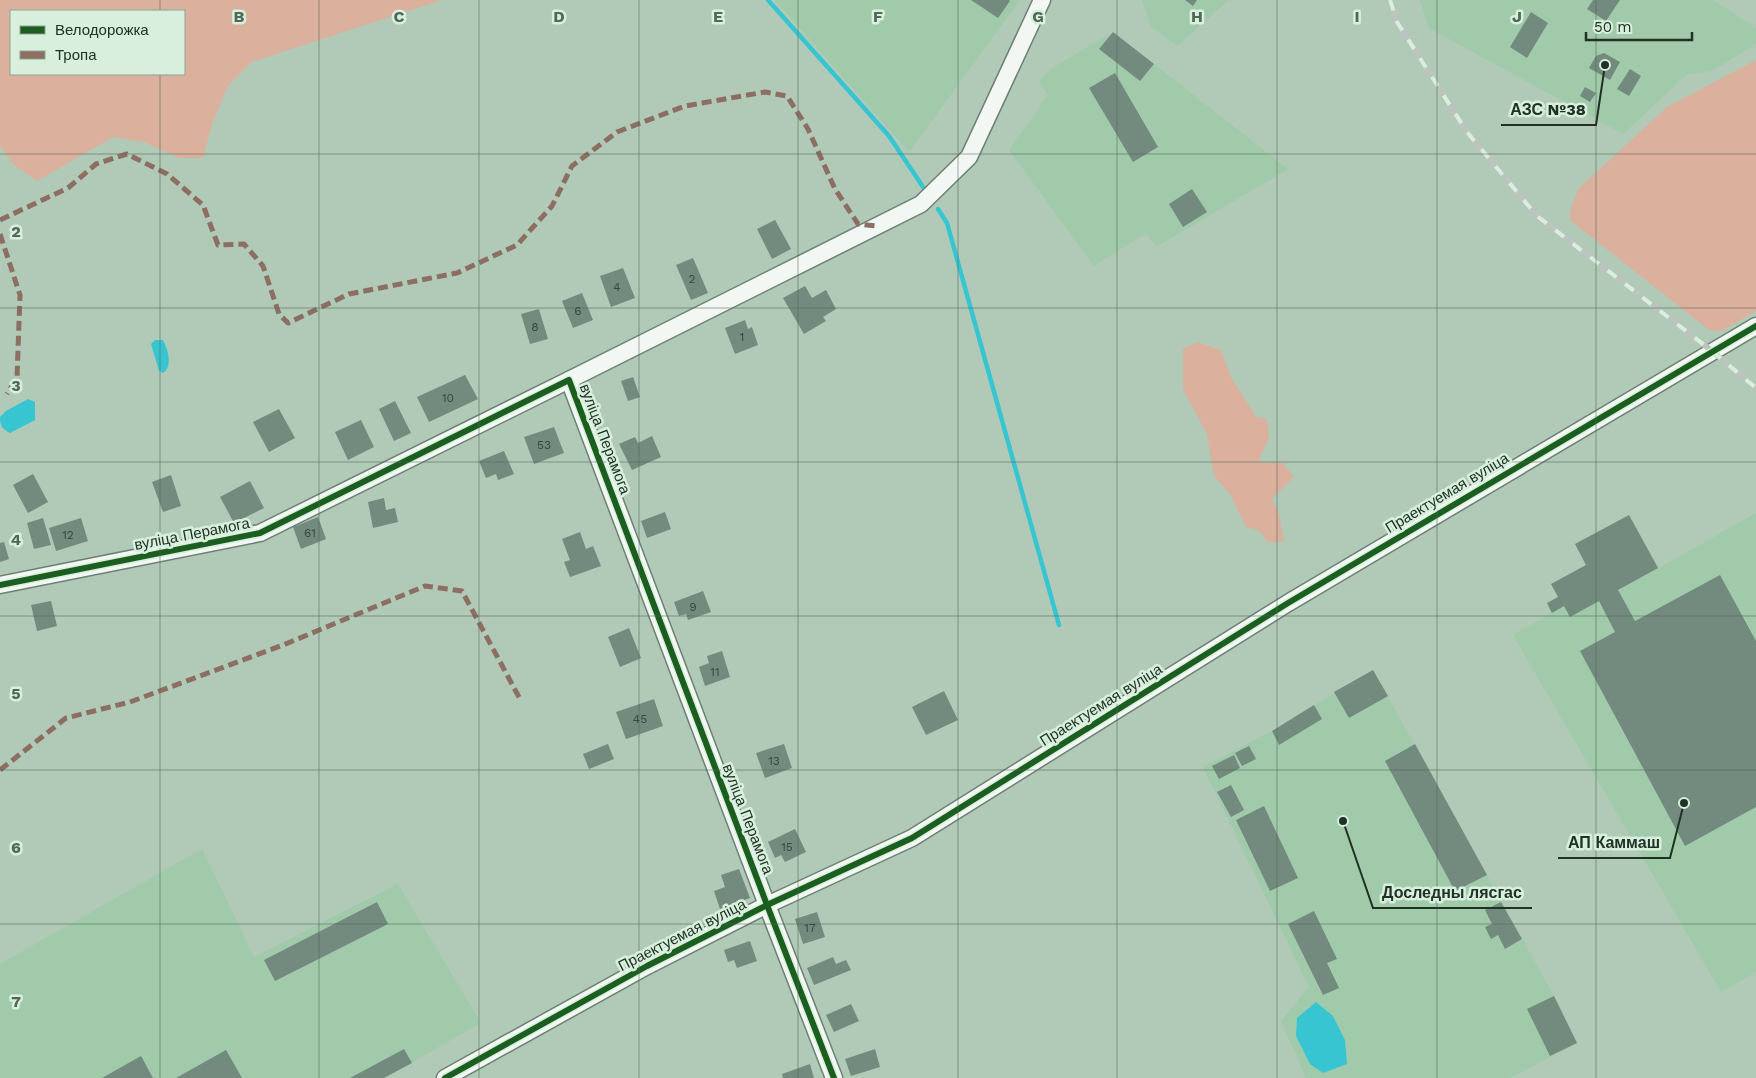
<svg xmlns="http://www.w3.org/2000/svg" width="1756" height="1078" viewBox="0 0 1756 1078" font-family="'Work Sans',sans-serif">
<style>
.built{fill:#a1caab}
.green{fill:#dbb19d;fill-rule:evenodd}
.water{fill:#37c5d2}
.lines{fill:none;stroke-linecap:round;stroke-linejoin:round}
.stream{stroke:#37c5d2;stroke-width:4.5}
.building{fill:#738a7e}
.minor-casing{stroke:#6d8173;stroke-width:19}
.minor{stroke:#f3f7f4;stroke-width:16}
.rail-casing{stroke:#bdc4bf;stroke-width:5.5}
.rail{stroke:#d7efdc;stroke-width:4;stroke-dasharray:11;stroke-linecap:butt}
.quiet{stroke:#8d6e63;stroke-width:5;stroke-dasharray:10 5;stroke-linecap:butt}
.cycleway-casing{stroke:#d7efdc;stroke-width:9}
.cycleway{stroke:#1b5e20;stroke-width:6}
.grid{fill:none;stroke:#526758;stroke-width:1;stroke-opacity:0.55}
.labels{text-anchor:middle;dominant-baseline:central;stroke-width:5;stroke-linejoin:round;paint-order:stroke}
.number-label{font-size:12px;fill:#35483b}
.street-label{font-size:15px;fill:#203225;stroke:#d7efdc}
.grid-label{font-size:16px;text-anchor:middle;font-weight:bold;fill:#526758;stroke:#d7efdc;stroke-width:5;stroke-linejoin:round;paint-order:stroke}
.leader{fill:none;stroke:#203225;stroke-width:2}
.callout-dot{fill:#203225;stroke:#d7efdc;stroke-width:2}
.callout-label{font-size:16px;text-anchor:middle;font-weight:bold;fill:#203225;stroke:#d7efdc;stroke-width:5;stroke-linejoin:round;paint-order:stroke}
</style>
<rect width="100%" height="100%" fill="#b0cab7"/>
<g class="built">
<polygon points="775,0 1020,0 909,152"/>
<polygon points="1142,0 1229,0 1177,46 1151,27"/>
<polygon points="1420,0 1713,0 1756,28 1756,44 1712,71 1687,74 1623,134 1429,28"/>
<polygon points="1113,32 1288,169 1156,247 1146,233 1094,266 1009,150 1048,95 1039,82 1049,70"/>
<polygon points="1756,513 1756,972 1721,992 1513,635 1551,613 1547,603 1558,597 1551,584 1586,565 1575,544 1629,515 1659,568"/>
<polygon points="1373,670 1554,996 1577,1043 1510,1078 1306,1078 1281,1021 1309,987 1203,767 1272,731"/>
<polygon points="202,849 254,957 398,884 481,1023 384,1078 0,1078 0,964"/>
</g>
<g class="green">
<path d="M0 0H442L252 62 228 86 212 124 203 158H179L144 142 113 137 37 181 14 165 0 146ZM184 11V74H11V11Z"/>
<polygon points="1756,60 1756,311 1722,331 1709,330 1570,220 1571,208 1578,189 1667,107"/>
<polygon points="1197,342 1221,350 1231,377 1256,417 1267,419 1269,438 1258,462 1283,463 1294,477 1272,499 1279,514 1284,541 1269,543 1258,530 1246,527 1230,494 1214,476 1207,434 1183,390 1183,349"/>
</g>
<g class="water">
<path d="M155 340H163C168 350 173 366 163 373L159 371 151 344Z"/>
<path d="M28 399 35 402V420L10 433C2 429 0 426 0 417L6 411Z"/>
<polygon points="1316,1002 1333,1016 1345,1040 1347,1064 1323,1073 1310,1064 1296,1036 1297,1018"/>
</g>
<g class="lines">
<g class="stream">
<polyline points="768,0 889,136 923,187"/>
<polyline points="938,209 947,223 1059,625"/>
</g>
</g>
<g class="building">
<polygon points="971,0 1009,0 1010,1 998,18"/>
<polygon points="1185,0 1197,0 1193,6"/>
<polygon points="1593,0 1620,0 1606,21 1587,9"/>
<polygon points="1531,12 1548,23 1527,58 1510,47"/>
<polygon points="1113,32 1154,64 1140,81 1099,49"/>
<polygon points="1604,53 1620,62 1610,80 1589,68 1596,56"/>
<polygon points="1630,69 1641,76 1629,96 1617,89"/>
<polygon points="1115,73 1158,147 1133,162 1089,88"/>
<polygon points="1585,87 1596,93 1590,102 1580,96"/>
<polygon points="1192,189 1207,212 1183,227 1169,204"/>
<polygon points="775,220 791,249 772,259 757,229"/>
<polygon points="693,258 708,293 691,300 676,265"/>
<polygon points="623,268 635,298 611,307 600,276"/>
<polygon points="805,286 812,298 826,290 836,309 823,317 826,321 804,334 783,298"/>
<polygon points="582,293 593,320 573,328 562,301"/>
<polygon points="539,309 548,339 530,344 521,314"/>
<polygon points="745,320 748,329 752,327 758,345 735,354 725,328"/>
<polygon points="465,375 478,399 429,422 417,397"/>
<polygon points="633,377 640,397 628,401 621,381"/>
<polygon points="395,401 411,433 394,441 379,409"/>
<polygon points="279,409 295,438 269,452 253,422"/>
<polygon points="361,420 374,447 348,460 335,432"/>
<polygon points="554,427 564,453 534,464 524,437"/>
<polygon points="652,436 661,457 632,470 619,444 635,437 638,443"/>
<polygon points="504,451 514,474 498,480 496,474 486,478 479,461"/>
<polygon points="33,474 48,502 28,513 13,485"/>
<polygon points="171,475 181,506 163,512 152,482"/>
<polygon points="250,481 264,508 234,523 220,497"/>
<polygon points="384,498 386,510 395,508 398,522 373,528 368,502"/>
<polygon points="665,512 671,529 647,538 641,521"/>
<polygon points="1629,515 1658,568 1618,590 1635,621 1720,575 1756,641 1756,807 1685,846 1580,651 1615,632 1599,601 1570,617 1564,606 1552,613 1547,603 1558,597 1551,584 1586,565 1575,544"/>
<polygon points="318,517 326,539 301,549 293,527"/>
<polygon points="43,518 51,545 34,549 27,523"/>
<polygon points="81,518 88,541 56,551 49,528"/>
<polygon points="580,532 586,549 593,546 601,566 570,577 564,562 570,560 562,539"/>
<polygon points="4,542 9,559 0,562 0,543"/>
<polygon points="703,591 711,612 688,620 686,614 679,616 674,602"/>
<polygon points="51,601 57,626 37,631 31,605"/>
<polygon points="629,628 641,658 620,667 608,637"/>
<polygon points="722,651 730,677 705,686 699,667 709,663 707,656"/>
<polygon points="1373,670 1388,696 1349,718 1334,692"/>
<polygon points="944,691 958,720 926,735 912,707"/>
<polygon points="654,699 663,726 626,739 616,712"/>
<polygon points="1314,705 1322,719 1279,745 1272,731"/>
<polygon points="608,744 614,759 589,769 583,754"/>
<polygon points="784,744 792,768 765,778 756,753"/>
<polygon points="1415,744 1487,875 1455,891 1385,761"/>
<polygon points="1249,746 1256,759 1242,766 1235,753"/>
<polygon points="1234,755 1240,768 1219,779 1212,766"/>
<polygon points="1231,785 1244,810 1231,817 1217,792"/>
<polygon points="1264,806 1298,878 1270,891 1236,820"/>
<polygon points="795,829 806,852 785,862 781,855 775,858 768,842"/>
<polygon points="739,869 750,898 720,909 714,891 725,887 721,875"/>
<polygon points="377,902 388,924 275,981 264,960"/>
<polygon points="1501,902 1522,939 1505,949 1498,935 1491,939 1485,927 1492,924 1485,910"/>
<polygon points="1314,911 1337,959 1327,963 1339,988 1323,995 1288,924"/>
<polygon points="817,912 825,937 803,944 795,919"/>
<polygon points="750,941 757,961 737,968 734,960 728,962 724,950"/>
<polygon points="833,957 836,964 846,960 851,970 814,985 807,968"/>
<polygon points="1554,996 1577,1043 1550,1056 1527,1009"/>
<polygon points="851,1004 859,1021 834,1032 826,1015"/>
<polygon points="404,1049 412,1063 384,1078 350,1078"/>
<polygon points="875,1049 880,1067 851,1076 845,1059"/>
<polygon points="226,1050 242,1078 176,1078"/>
<polygon points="141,1056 153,1078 102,1078"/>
<polygon points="810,1064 814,1078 783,1078 782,1074"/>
</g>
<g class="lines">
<g class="minor-casing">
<g id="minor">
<polyline points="569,380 921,204 969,157 1042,0"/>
<polyline points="0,585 260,533 569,380 767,905 834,1078"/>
<polyline points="445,1078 647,966 767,905 912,838 1288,603 1756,326"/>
</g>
</g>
<use href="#minor" class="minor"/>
<g class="rail-casing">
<polyline id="rail" points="1390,0 1397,22 1467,132 1537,216 1712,351 1756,388"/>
</g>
<use href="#rail" class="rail"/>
<g class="quiet">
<polyline points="0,220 68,188 96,164 127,154 167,174 203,205 218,245 244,244 263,266 279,314 288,323 349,294 457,273 517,245 552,206 572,166 617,132 685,106 765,92 787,96 808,129 835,189 858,224 878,226"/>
<polyline points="0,234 20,295 17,378 7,394"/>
<polyline points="0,770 66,718 130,702 283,645 425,586 462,591 520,699"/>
</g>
<g class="cycleway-casing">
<g id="cycleway">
<polyline points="0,585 260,533 569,380 767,905 834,1078"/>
<polyline points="445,1078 647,966 767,905 912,838 1288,603 1756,326"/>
</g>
</g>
<use href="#cycleway" class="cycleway"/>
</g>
<path class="grid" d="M160 0V11M319 0V1078M479 0V1078M639 0V1078M798 0V1078M958 0V1078M1117 0V1078M1277 0V1078M1437 0V1078M1596 0V1078M160 74V1078M0 154H1756M0 308H1756M0 462H1756M0 616H1756M0 770H1756M0 924H1756"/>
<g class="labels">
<g class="number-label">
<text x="692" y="279">2</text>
<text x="617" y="287">4</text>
<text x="578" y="311">6</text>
<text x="535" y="327">8</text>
<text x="742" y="337">1</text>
<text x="448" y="398">10</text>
<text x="544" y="445">53</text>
<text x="310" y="533">61</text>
<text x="68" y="535">12</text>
<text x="693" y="607">9</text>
<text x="715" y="672">11</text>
<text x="640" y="719">45</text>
<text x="774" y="761">13</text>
<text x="787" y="847">15</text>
<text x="810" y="928">17</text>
</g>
<g class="street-label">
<text transform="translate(605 439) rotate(69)">вуліца Перамога</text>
<text transform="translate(1447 493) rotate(-31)">Праектуемая вуліца</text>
<text transform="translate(192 534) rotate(-11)">вуліца Перамога</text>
<text transform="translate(1101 705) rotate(-32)">Праектуемая вуліца</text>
<text transform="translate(748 819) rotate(69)">вуліца Перамога</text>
<text transform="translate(682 935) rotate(-27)">Праектуемая вуліца</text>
</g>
</g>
<g class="grid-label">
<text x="239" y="22">B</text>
<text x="399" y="22">C</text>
<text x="559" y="22">D</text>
<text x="718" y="22">E</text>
<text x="878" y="22">F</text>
<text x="1038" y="22">G</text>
<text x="1197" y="22">H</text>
<text x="1357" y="22">I</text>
<text x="1517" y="22">J</text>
<text x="16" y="237">2</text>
<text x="16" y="391">3</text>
<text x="16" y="545">4</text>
<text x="16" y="699">5</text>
<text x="16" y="853">6</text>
<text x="16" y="1007">7</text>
</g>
<path class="leader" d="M1605 65L1596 125H1501M1684 803L1670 858H1558M1343 821L1373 908H1532"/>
<g class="callout-dot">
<circle cx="1605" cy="65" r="5"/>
<circle cx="1684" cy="803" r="5"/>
<circle cx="1343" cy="821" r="5"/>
</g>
<g class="callout-label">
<text x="1548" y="115">АЗС №38</text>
<text x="1614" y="848">АП Каммаш</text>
<text x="1452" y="898">Доследны лясгас</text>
</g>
<rect x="10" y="10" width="175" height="65" fill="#d7efdc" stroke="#8ea393"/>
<rect x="20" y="26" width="25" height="8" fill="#1b5e20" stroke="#8ea393"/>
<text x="55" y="35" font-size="15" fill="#203225">Велодорожка</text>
<rect x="20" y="51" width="25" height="8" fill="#8d6e63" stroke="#8ea393"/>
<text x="55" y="60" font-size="15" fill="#203225">Тропа</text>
<path d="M1586 32v8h106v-8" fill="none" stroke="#203225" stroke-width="2.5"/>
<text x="1594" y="32" font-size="15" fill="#203225" stroke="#d7efdc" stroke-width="4" paint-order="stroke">50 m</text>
</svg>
